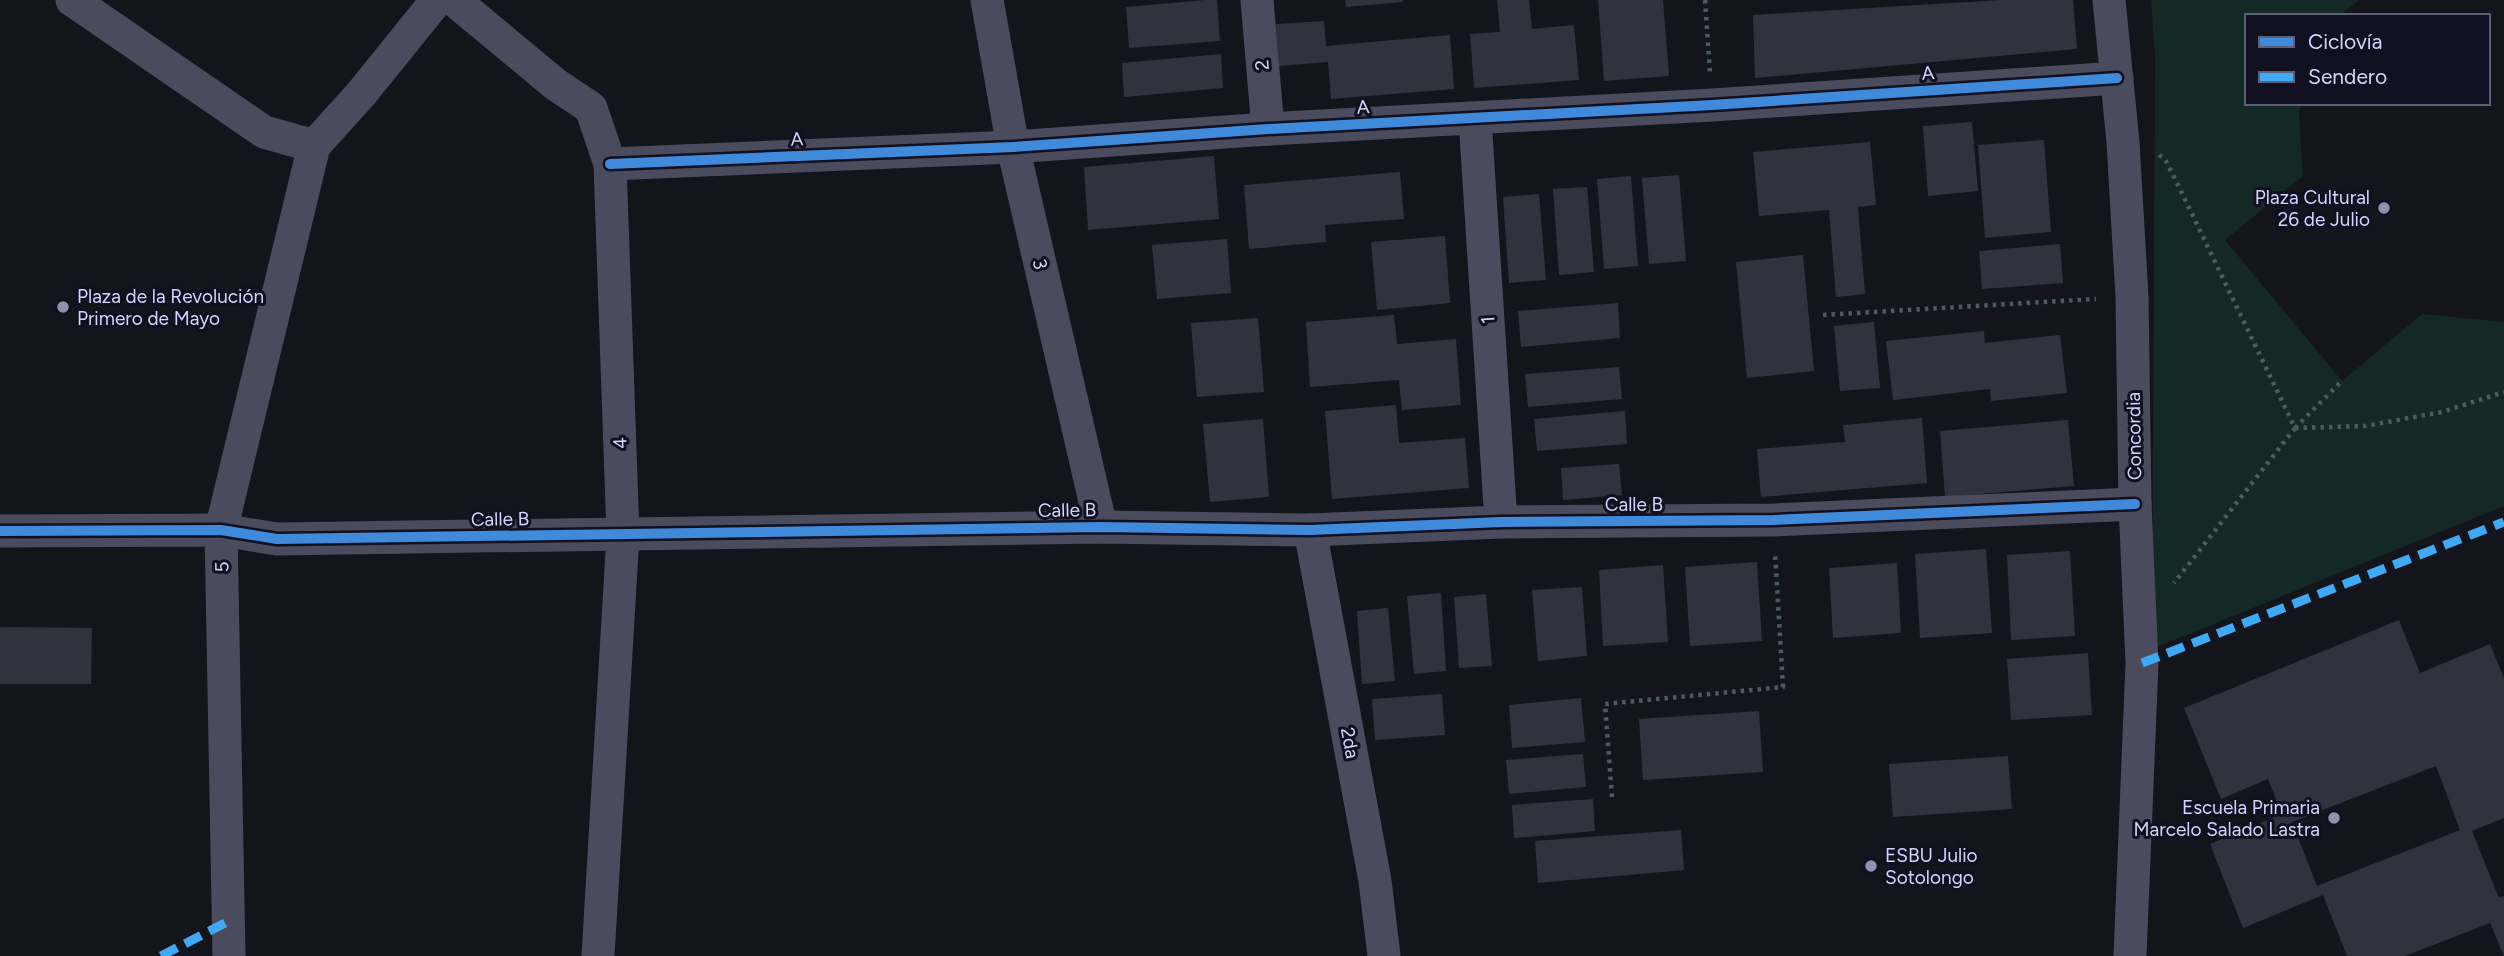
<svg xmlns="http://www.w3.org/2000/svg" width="2504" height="956" viewBox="0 0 2504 956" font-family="Figtree,sans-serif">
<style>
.green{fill:#142826}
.building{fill:#32323f;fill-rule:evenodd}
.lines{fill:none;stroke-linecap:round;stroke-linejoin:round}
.path{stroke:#4b5a63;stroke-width:4.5;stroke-dasharray:3.5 5;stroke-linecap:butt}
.street{stroke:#4a4b5d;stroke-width:33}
.quiet{stroke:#3fa9f5;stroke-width:9;stroke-dasharray:18 9;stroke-linecap:butt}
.cycleway-casing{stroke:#111021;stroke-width:15}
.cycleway{stroke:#408adc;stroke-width:10}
.poi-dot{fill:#9191ad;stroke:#111021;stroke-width:2.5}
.labels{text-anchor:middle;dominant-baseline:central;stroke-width:6;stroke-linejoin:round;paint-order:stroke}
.street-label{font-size:19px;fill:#d5d5fb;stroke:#111021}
.poi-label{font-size:19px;fill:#d5d5fb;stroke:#111021;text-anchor:end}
</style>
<rect width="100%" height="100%" fill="#14141d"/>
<polygon class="green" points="2151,0 2359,0 2339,16 2247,16 2247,103 2302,103 2299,112 2303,176 2225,240 2342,381 2422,314 2504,322 2504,506 2152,649 2155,56"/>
<g class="building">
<polygon points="1205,0 1217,0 1220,41 1129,48 1126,7"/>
<polygon points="1345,0 1403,0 1403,2 1346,7"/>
<polygon points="1497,0 1529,0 1532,29 1574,25 1579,80 1474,88 1470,34 1500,32"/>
<polygon points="1598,0 1663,0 1669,76 1604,81"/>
<polygon points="2001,0 2073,0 2077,49 1755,78 1753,15"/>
<polygon points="1324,21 1326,46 1450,35 1454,89 1331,99 1328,62 1279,66 1276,24"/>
<polygon points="1221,54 1223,88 1124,97 1122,63"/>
<polygon points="1972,122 1978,191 1928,196 1923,126"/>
<polygon points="2044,140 2051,232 1985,238 1978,145"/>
<polygon points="1870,142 1876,205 1858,207 1865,294 1836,297 1829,210 1759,216 1753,152"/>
<polygon points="1214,156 1219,219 1088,230 1084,167"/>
<polygon points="1400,172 1404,219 1325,225 1326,242 1249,249 1244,185"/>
<polygon points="1679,175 1686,261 1649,264 1642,178"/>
<polygon points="1631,176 1638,266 1604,269 1597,179"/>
<polygon points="1587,187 1594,272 1559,275 1553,189"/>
<polygon points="1539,194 1546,280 1509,283 1503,197"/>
<polygon points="1445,236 1450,303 1377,310 1371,242"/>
<polygon points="1227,239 1231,293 1157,299 1152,245"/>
<polygon points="2060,244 2063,283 1982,289 1979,251"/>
<polygon points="1803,255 1814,371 1747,378 1736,262"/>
<polygon points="1618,303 1620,338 1521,347 1518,311"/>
<polygon points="1394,315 1397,344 1456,339 1461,405 1402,410 1399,380 1310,387 1306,322"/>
<polygon points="1258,318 1264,392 1197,397 1191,323"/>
<polygon points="1874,322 1880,388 1840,391 1834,326"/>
<polygon points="1984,331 1985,343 2060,335 2067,393 1991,401 1990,389 1893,400 1886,341"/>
<polygon points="1619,367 1622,399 1528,407 1525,374"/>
<polygon points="1396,405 1399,443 1465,438 1469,488 1332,499 1325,411"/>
<polygon points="1625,411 1627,444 1537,451 1534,419"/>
<polygon points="1922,418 1927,483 1761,497 1757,449 1845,442 1843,425"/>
<polygon points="1263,419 1269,497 1210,502 1203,424"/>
<polygon points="2068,420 2074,486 1945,497 1940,431"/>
<polygon points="1619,464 1622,495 1563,500 1561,468"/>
<polygon points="1986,549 1992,633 1920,638 1915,554"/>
<polygon points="2070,551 2075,636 2011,640 2007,555"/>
<polygon points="1757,562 1762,641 1690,646 1685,567"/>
<polygon points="1897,563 1901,633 1833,638 1829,568"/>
<polygon points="1663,565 1668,642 1603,646 1599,570"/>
<polygon points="1582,587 1587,656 1538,661 1532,590"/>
<polygon points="1441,593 1446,671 1414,674 1407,596"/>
<polygon points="1486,594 1492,666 1459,668 1454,597"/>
<polygon points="1388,608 1395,681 1362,684 1357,611"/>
<path d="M2399 620 2420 673 2490 644 2504 678V818L2472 831 2499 898 2504 896V956L2490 923 2405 956H2347L2323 895 2243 928 2210 844 2282 814 2268 779 2221 799 2184 708ZM2436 766 2460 830 2317 886 2292 822Z"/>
<polygon points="0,627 92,628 91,684 0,684"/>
<polygon points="2088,653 2092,715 2011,720 2007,659"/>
<polygon points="1442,694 1445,735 1375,740 1372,699"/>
<polygon points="1581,698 1585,742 1512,748 1509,705"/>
<polygon points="1759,711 1763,772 1643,780 1639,719"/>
<polygon points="1583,754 1586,787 1509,794 1506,760"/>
<polygon points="2008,756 2012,809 1893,817 1889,764"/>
<polygon points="1593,799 1595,831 1514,838 1512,805"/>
<polygon points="1681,830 1684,870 1538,883 1535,841"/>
</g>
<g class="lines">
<g class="path">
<polyline points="1705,0 1710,73"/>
<polyline points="2159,155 2165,159 2178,185 2295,428 2174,583"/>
<polyline points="1823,315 2096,299"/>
<polyline points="2295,428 2365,426 2442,412 2504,392"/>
<polyline points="2295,428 2342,381"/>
<polyline points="1612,797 1605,704 1783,687 1775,553"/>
</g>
<g class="street">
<polyline points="72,0 264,132 314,146"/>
<polyline points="454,0 555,84 591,108 610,164 623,535 598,956"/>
<polyline points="987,0 1013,147 1101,527"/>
<polyline points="1257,0 1268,129"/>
<polyline points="2109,0 2123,142 2132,297 2135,504 2142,663 2130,956"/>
<polyline points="1475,119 1501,522"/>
<polyline points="610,164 1013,147 1268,129 1712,105 2117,78"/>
<polyline points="1310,530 1375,881 1384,956"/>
<polyline points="0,531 221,530 277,539 1101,527 1310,530 1501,522 1773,520 2135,504"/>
<polyline points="229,956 221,530 314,146 361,94 437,0"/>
</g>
<g class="quiet">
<polyline points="2142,663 2504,522"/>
<polyline points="161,956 229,921"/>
</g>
<g class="cycleway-casing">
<g id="cycleway">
<polyline points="610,164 1013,147 1268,129 1712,105 2117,78"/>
<polyline points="0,531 221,530 277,539 1101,527 1310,530 1501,522 1773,520 2135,504"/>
</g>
</g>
<use href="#cycleway" class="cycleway"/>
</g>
<g class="poi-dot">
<circle cx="2384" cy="208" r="7"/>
<circle cx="63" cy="307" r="7"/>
<circle cx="2334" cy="818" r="7"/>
<circle cx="1871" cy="866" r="7"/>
</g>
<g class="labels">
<g class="street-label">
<text transform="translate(1262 65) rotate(-95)">2</text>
<text transform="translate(1928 73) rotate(-4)">A</text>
<text transform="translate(1363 107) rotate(-3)">A</text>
<text transform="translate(797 139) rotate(-2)">A</text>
<text transform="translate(1040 264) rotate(77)">3</text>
<text transform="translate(1488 320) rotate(-94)">1</text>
<text transform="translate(2134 436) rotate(-91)">Concordia</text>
<text transform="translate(620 443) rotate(-92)">4</text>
<text x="1634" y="504">Calle B</text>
<text transform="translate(1067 510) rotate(-1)">Calle B</text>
<text transform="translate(500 519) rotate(-1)">Calle B</text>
<text transform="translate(222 567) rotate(-91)">5</text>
<text transform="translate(1350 743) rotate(80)">2da</text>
</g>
<g class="poi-label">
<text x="2370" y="197">Plaza Cultural<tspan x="2370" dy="22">26 de Julio</tspan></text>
<text x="77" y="296" text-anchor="start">Plaza de la Revolución<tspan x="77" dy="22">Primero de Mayo</tspan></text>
<text x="2320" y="807">Escuela Primaria<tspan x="2320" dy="22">Marcelo Salado Lastra</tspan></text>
<text x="1885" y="855" text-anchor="start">ESBU Julio<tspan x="1885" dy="22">Sotolongo</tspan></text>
</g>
</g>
<rect x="2245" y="14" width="245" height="91" fill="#111021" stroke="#5f5f78" stroke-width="2"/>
<rect x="2259" y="37" width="35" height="10" fill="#408adc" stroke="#5f5f78" stroke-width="2"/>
<text x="2308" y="49" font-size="21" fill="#d5d5fb">Ciclovía</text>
<rect x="2259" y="72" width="35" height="10" fill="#3fa9f5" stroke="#5f5f78" stroke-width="2"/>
<text x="2308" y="84" font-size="21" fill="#d5d5fb">Sendero</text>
</svg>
